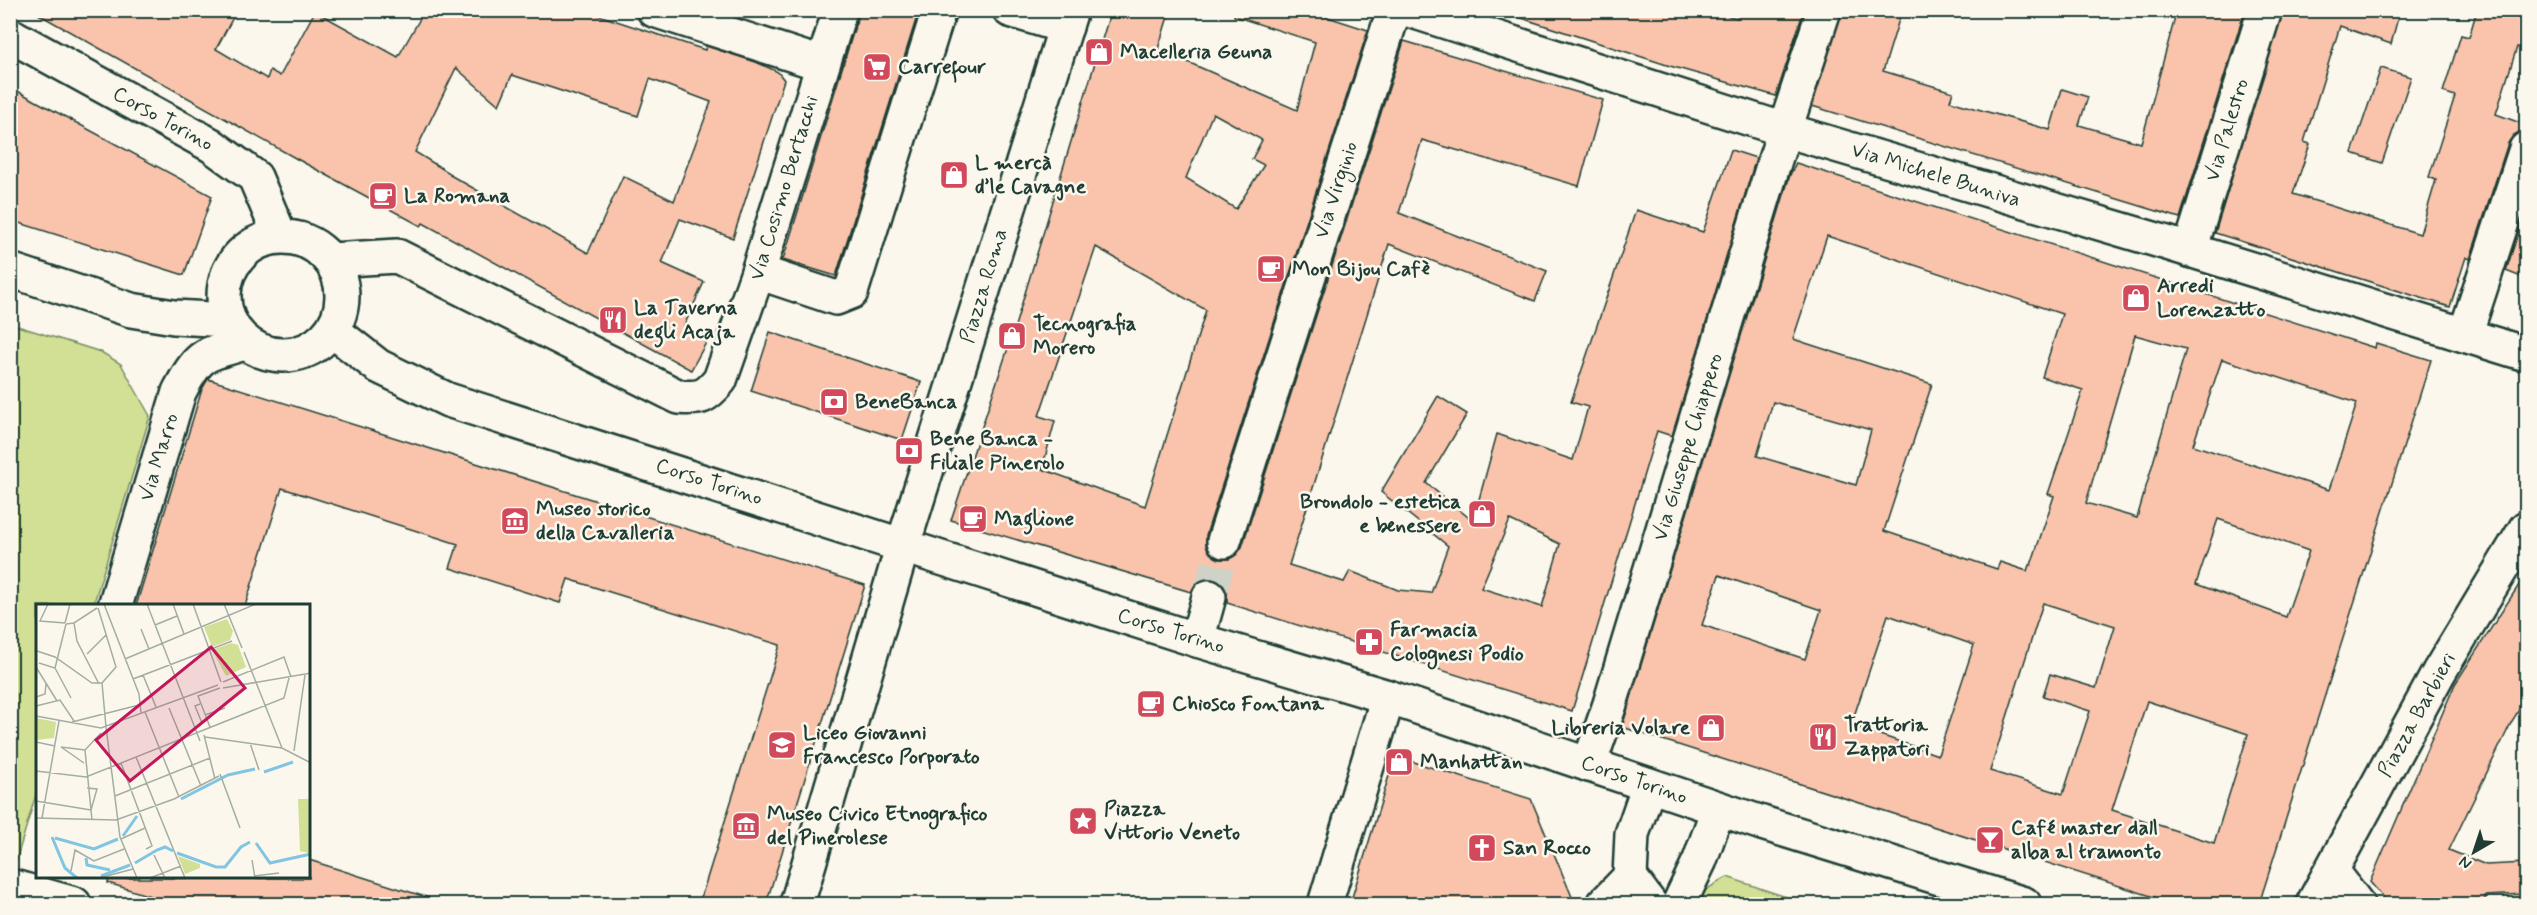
<svg xmlns="http://www.w3.org/2000/svg" width="2537" height="915" viewBox="0 0 2537 915" font-family="Mynerve,sans-serif">
<style>
.green{fill:#d1e094;stroke:#788e64;stroke-width:1.5}
.building{fill:#f9c4ab;stroke:#1f3d34;stroke-width:1.5;fill-rule:evenodd}
.lines{fill:none;stroke-linecap:round;stroke-linejoin:round}
.minor-tunnel{stroke:#cfd2c7;stroke-width:33;stroke-dasharray:33 16;stroke-linecap:butt}
.minor-casing{stroke:#1f3d34;stroke-width:38}
.tertiary-casing{stroke:#1f3d34;stroke-width:38}
.secondary-casing{stroke:#1f3d34;stroke-width:38}
.minor{stroke:#fbf7ec;stroke-width:33}
.tertiary{stroke:#fbf7ec;stroke-width:33}
.secondary{stroke:#fbf7ec;stroke-width:33}
.labels{text-anchor:middle;dominant-baseline:central;stroke-width:5;stroke-linejoin:round;paint-order:stroke}
.poi-label{font-size:21px;font-weight:bold;fill:#1f3d34;stroke:#fbf7ec;text-anchor:start}
.street-label{font-size:21px;fill:#1f3d34;stroke:#fbf7ec}
.inset-river{fill:none;stroke:#80c5e1;stroke-width:3}
.inset-road{fill:none;stroke:#a3ada2;stroke-width:1.5}
.view{fill:#c2185b;fill-opacity:0.15;stroke:#c2185b;stroke-width:3}
.inset-edge{fill:none;stroke:#1f3d34;stroke-width:3}
</style>
<rect width="100%" height="100%" fill="#fbf7ec"/>
<filter id="ink" filterUnits="userSpaceOnUse"><feTurbulence type="fractalNoise" baseFrequency=".0167" numOctaves="2"/><feDisplacementMap in="SourceGraphic" scale="12" xChannelSelector="R" yChannelSelector="G"/><feConvolveMatrix kernelMatrix="1 2 1 2 8 2 1 2 1" color-interpolation-filters="sRGB"/></filter>
<g filter="url(#ink)">
<g class="green">
<polygon points="11,324 101,352 121,364 150,416 93,606 38,606 37,791 16,861 10,859"/>
<polygon points="1727,877 1807,904 1694,904 1697,895"/>
</g>
<g class="building">
<path d="M31 10H237L216 49 267 79 270 70 280 76 315 11 398 57 425 10H583L705 50 706 46 756 62 778 72 784 80 733 238 680 219 662 263 704 282 684 326 708 339 691 370 423 223 421 226 297 159ZM456 68 499 105 512 75 638 116 650 79 711 102 674 201 623 176 588 253 450 175 451 174 415 152Z"/>
<polygon points="860,10 919,10 836,276 783,260"/>
<path d="M1111 10H1170L1158 49 1297 110 1315 42 1234 16 1235 10H1306L1368 30 1206 535V544L1210 553 1219 559H1229L1236 555 1242 547 1404 41 1603 100 1579 186 1422 140 1399 213 1547 271 1535 301 1389 244 1289 565 1344 582 1350 571 1398 590 1431 593 1448 546 1381 492 1438 396 1467 414 1426 483 1473 521 1497 434 1573 460 1588 407 1571 402 1636 210 1703 232 1731 150 1756 158 1672 436 1657 431 1572 711 1227 603V592L1222 584 1215 579H1204L1196 584 1191 592 951 520 1012 336ZM1213 113 1262 140 1252 159 1264 165 1236 209 1186 178ZM1096 247 1206 310 1145 506 1042 469 1055 421 1039 416ZM1510 520 1560 544 1542 607 1481 588Z"/>
<polygon points="1516,10 1708,10 1737,18 1739,10 1804,10 1776,96 1670,66 1515,16"/>
<polygon points="1842,10 1902,10 1883,71 1953,92 1950,101 2050,130 2062,89 2088,97 2079,125 2141,143 2177,10 2245,10 2180,218 1812,106"/>
<polygon points="2283,10 2400,10 2391,44 2340,26 2304,142 2310,144 2293,194 2420,234 2436,180 2429,177 2455,96 2443,92 2461,35 2469,37 2477,10 2526,10 2526,51 2517,47 2496,114 2526,125 2526,131 2514,135 2508,143 2470,259 2466,257 2450,307 2215,233"/>
<polygon points="2381,68 2411,77 2382,163 2352,153"/>
<polygon points="10,87 212,196 184,275 10,220"/>
<path d="M1796 163 2375 348 2376 343 2431 360 2259 904H2176L1622 727 1790 175ZM1827 236 2062 314 2042 377 2083 390 2048 494 2054 496 2031 565H2029L2027 571 2000 562 1997 569 1884 531 1932 384 1793 339ZM2135 335 2186 349 2137 518 2086 503ZM2222 359 2357 403 2329 490 2193 445ZM1773 402 1871 430 1856 485 1757 456ZM2218 519 2309 551 2286 617 2196 584ZM1719 575 1821 610 1805 659 1702 625ZM2043 603 2115 626 2096 688 2050 674 2043 696 2090 711 2063 794 1990 771ZM1888 615 1974 645 1938 755 1851 725ZM2147 701 2248 734 2214 843 2112 810Z"/>
<polygon points="2526,208 2526,279 2506,271"/>
<polygon points="770,332 921,382 902,440 751,391"/>
<polygon points="208,379 865,585 766,904 699,904 780,645 568,579 560,603 450,568 458,544 282,488 245,606 136,606 202,389"/>
<polygon points="2526,574 2526,699 2512,721 2449,850 2486,865 2526,863 2526,894 2485,896 2485,902 2466,904 2389,904 2370,882 2455,684"/>
<polygon points="1395,756 1531,799 1575,904 1409,904 1388,898 1385,904 1350,904"/>
<polygon points="309,860 432,899 431,904 176,904 108,883 109,878 309,878"/>
</g>
<g class="lines">
<polyline class="minor-tunnel" points="1209,597 1224,541"/>
<g class="minor-casing">
<g id="minor">
<polyline points="654,10 822,64"/>
<polyline points="1010,10 1066,27"/>
<polyline points="1409,10 1785,130 2167,243 2526,354"/>
<polyline points="2190,250 2265,10"/>
<path d="M331 260 397 256 679 397C701 399 706 397 720 380L758 272 840 10"/>
<polyline points="758,272 836,298 851,292 939,10"/>
<polyline points="2465,335 2526,149"/>
<polyline points="1224,541 1394,10"/>
<path d="M115 606 179 392C200 352 203 355 245 343"/>
<polyline points="1197,640 1209,597"/>
<polyline points="1589,765 1610,704 1772,169 1824,10"/>
<polyline points="1630,877 1650,904"/>
<polyline points="10,886 74,904"/>
<polyline points="797,904 903,545 1071,10"/>
<polyline points="1325,904 1388,697"/>
<polyline points="1604,904 1630,877 1632,834 1649,785"/>
<polyline points="1679,904 1700,860 1718,809"/>
</g>
</g>
<g class="tertiary-casing">
<polyline id="tertiary" points="10,270 131,310 174,317 228,320"/>
</g>
<g class="secondary-casing">
<g id="secondary">
<polyline points="10,35 211,145 255,177 280,236"/>
<circle cx="283" cy="296" r="59"/>
<polyline points="332,330 378,366 448,400 1197,640 1388,697 1762,823 2024,904"/>
<polyline points="2332,871 2357,904"/>
<polyline points="2313,904 2439,672 2526,528"/>
</g>
</g>
<use href="#minor" class="minor"/>
<use href="#tertiary" class="tertiary"/>
<use href="#secondary" class="secondary"/>
</g>
</g>
<defs>
<g id="shop-square" transform="scale(1.5)"><rect x="-9" y="-9" width="18" height="18" rx="4" fill="#d1495b" stroke="#fbf7ec"/><path d="M-5-2.5h2.3a2.7 3.5 0 0 1 5.4 0H5L5.5 6h-11ZM-1.5-2.5h3a1.5 2.3 0 0 0-3 0Z" fill="#fff"/></g>
<g id="supermarket-square" transform="scale(1.5)"><rect x="-9" y="-9" width="18" height="18" rx="4" fill="#d1495b" stroke="#fbf7ec"/><path d="M-6-5.5h2.5l.6 2H6L4.5 2H-2.5L-4.4-4H-6ZM-1.5 3.2a1.3 1.3 0 1 0 .1 0ZM3 3.2a1.3 1.3 0 1 0 .1 0Z" fill="#fff"/></g>
<g id="cafe-square" transform="scale(1.5)"><rect x="-9" y="-9" width="18" height="18" rx="4" fill="#d1495b" stroke="#fbf7ec"/><path d="M-5.5-4.5H6V0H3Q3 3.5 0 3.5H-2.5Q-5.5 3.5-5.5 0ZM3-3.2v2h1.7v-2ZM-6 4.5H4V6H-6Z" fill="#fff"/></g>
<g id="restaurant-square" transform="scale(1.5)"><rect x="-9" y="-9" width="18" height="18" rx="4" fill="#d1495b" stroke="#fbf7ec"/><path d="M-5-6h1v4h1v-4h1v4h1v-4h1v5L-1.5 .5V6h-2V.5L-5-1ZM5-6V6H3V1.5H1.5Q1.5-4 5-6Z" fill="#fff"/></g>
<g id="bank-square" transform="scale(1.5)"><rect x="-9" y="-9" width="18" height="18" rx="4" fill="#d1495b" stroke="#fbf7ec"/><path d="M-6-4H6V4H-6ZM0-2.3a2.3 2.3 0 1 0 0 4.6a2.3 2.3 0 1 0 0-4.6Z" fill="#fff"/></g>
<g id="museum-square" transform="scale(1.5)"><rect x="-9" y="-9" width="18" height="18" rx="4" fill="#d1495b" stroke="#fbf7ec"/><path d="M0-6L6-3V-2H-6V-3ZM-5-1h2V3h-2ZM-1-1h2V3h-2ZM3-1h2V3H3ZM-6 4H6V6H-6Z" fill="#fff"/></g>
<g id="pharmacy-square" transform="scale(1.5)"><rect x="-9" y="-9" width="18" height="18" rx="4" fill="#d1495b" stroke="#fbf7ec"/><path d="M-2-6h4v4h4v4h-4v4h-4v-4h-4v-4h4Z" fill="#fff"/></g>
<g id="school-square" transform="scale(1.5)"><rect x="-9" y="-9" width="18" height="18" rx="4" fill="#d1495b" stroke="#fbf7ec"/><path d="M0-5L7-2L0 1L-7-2ZM-4 1L0 2.5L4 1V4Q0 6-4 4Z" fill="#fff"/></g>
<g id="sight-square" transform="scale(1.5)"><rect x="-9" y="-9" width="18" height="18" rx="4" fill="#d1495b" stroke="#fbf7ec"/><path d="M0-6L1.8-2.2L6-1.7L2.9 1.2L3.7 5.4L0 3.3L-3.7 5.4L-2.9 1.2L-6-1.7L-1.8-2.2Z" fill="#fff"/></g>
<g id="bar-square" transform="scale(1.5)"><rect x="-9" y="-9" width="18" height="18" rx="4" fill="#d1495b" stroke="#fbf7ec"/><path d="M-6-5H6L.8 .8V4.5H3.5V6h-7V4.5H-.8V.8Z" fill="#fff"/></g>
<g id="church-square" transform="scale(1.5)"><rect x="-9" y="-9" width="18" height="18" rx="4" fill="#d1495b" stroke="#fbf7ec"/><path d="M-1.2-6h2.4v3.5h3.3v2.4h-3.3V6h-2.4V-.1h-3.3v-2.4h3.3Z" fill="#fff"/></g>
</defs>
<g fill-rule="evenodd">
<use href="#shop-square" x="1099" y="52"/>
<use href="#supermarket-square" x="877" y="67"/>
<use href="#shop-square" x="954" y="175"/>
<use href="#cafe-square" x="383" y="196"/>
<use href="#cafe-square" x="1271" y="269"/>
<use href="#shop-square" x="2136" y="298"/>
<use href="#restaurant-square" x="613" y="320"/>
<use href="#shop-square" x="1012" y="336"/>
<use href="#bank-square" x="834" y="402"/>
<use href="#bank-square" x="909" y="451"/>
<use href="#shop-square" x="1482" y="514"/>
<use href="#cafe-square" x="973" y="519"/>
<use href="#museum-square" x="515" y="521"/>
<use href="#pharmacy-square" x="1369" y="642"/>
<use href="#cafe-square" x="1151" y="704"/>
<use href="#shop-square" x="1711" y="728"/>
<use href="#restaurant-square" x="1823" y="737"/>
<use href="#school-square" x="782" y="745"/>
<use href="#shop-square" x="1399" y="762"/>
<use href="#sight-square" x="1083" y="821"/>
<use href="#museum-square" x="746" y="826"/>
<use href="#bar-square" x="1990" y="840"/>
<use href="#church-square" x="1482" y="848"/>
</g>
<g class="labels">
<g class="poi-label">
<text x="1120" y="52">Macelleria Geuna</text>
<text x="898" y="67">Carrefour</text>
<text x="975" y="163">L mercà<tspan x="975" dy="24">d’le Cavagne</tspan></text>
<text x="404" y="196">La Romana</text>
<text x="1292" y="269">Mon Bijou Cafè</text>
<text x="2157" y="286">Arredi<tspan x="2157" dy="24">Lorenzatto</tspan></text>
<text x="634" y="308">La Taverna<tspan x="634" dy="24">degli Acaja</tspan></text>
<text x="1033" y="324">Tecnografia<tspan x="1033" dy="24">Morero</tspan></text>
<text x="855" y="402">BeneBanca</text>
<text x="930" y="439">Bene Banca -<tspan x="930" dy="24">Filiale Pinerolo</tspan></text>
<text x="1461" y="502" text-anchor="end">Brondolo - estetica<tspan x="1461" dy="24">e benessere</tspan></text>
<text x="536" y="509">Museo storico<tspan x="536" dy="24">della Cavalleria</tspan></text>
<text x="994" y="519">Maglione</text>
<text x="1390" y="630">Farmacia<tspan x="1390" dy="24">Colognesi Podio</tspan></text>
<text x="1172" y="704">Chiosco Fontana</text>
<text x="1844" y="725">Trattoria<tspan x="1844" dy="24">Zappatori</tspan></text>
<text x="1690" y="728" text-anchor="end">Libreria Volare</text>
<text x="803" y="733">Liceo Giovanni<tspan x="803" dy="24">Francesco Porporato</tspan></text>
<text x="1420" y="762">Manhattan</text>
<text x="1104" y="809">Piazza<tspan x="1104" dy="24">Vittorio Veneto</tspan></text>
<text x="767" y="814">Museo Civico Etnografico<tspan x="767" dy="24">del Pinerolese</tspan></text>
<text x="2011" y="828">Café master dall<tspan x="2011" dy="24">alba al tramonto</tspan></text>
<text x="1503" y="848">San Rocco</text>
</g>
<g class="street-label">
<text transform="translate(163 119) rotate(29)">Corso Torino</text>
<text transform="translate(2227 130) rotate(-73)">Via Palestro</text>
<text transform="translate(1936 175) rotate(17)">Via Michele Buniva</text>
<text transform="translate(784 188) rotate(-73)">Via Cosimo Bertacchi</text>
<text transform="translate(1336 190) rotate(-72)">Via Virginio</text>
<text transform="translate(984 286) rotate(-73)">Piazza Roma</text>
<text transform="translate(1688 447) rotate(-73)">Via Giuseppe Chiappero</text>
<text transform="translate(159 457) rotate(-73)">Via Marro</text>
<text transform="translate(709 482) rotate(18)">Corso Torino</text>
<text transform="translate(1171 631) rotate(17)">Corso Torino</text>
<text transform="translate(2417 715) rotate(-61)">Piazza Barbieri</text>
<text transform="translate(1634 780) rotate(19)">Corso Torino</text>
</g>
</g>
<g transform="translate(36 604)">
<rect width="274" height="274" fill="#fbf7ec"/>
<path d="M191 15 197 27 194 36 176 43 168 23ZM195 39 202 41 210 63 190 72 176 46ZM0 114 20 118 18 134 0 136ZM262 195H274L273 249 264 247ZM142 252 164 260V264L149 270Z" fill="#d1e094"/>
<path class="inset-river" d="M228 168 257 158M145 195 192 171 219 165M87 232 101 212M16 233 29 264 41 274M19 234 58 245 82 235M220 239 234 259 275 250M141 249 180 263H189L205 243 214 238M50 254 51 261 74 266M99 259 121 246 129 243 137 247M65 272 94 261"/>
<path class="inset-road" d="M12 0 4 17 29 19M68 0 103 90 105 109M111 0 164 137M137 0 148 30M157 0 185 78M188 0 206 44M62 4 80 63 66 79M29 19 34 0M38 19 41 37 63 80M30 20 38 19 61 4M119 21 141 12M105 25 113 45M1 47 19 53 56 79H66M208 48 246 144M51 50 70 31M89 55 220 0M3 59 19 64 35 94M0 63 21 97M19 64 30 20M107 71 120 103M97 75 196 37M187 78 248 53 255 73M66 79 70 123M187 84 275 69M0 93 9 90 10 80M164 100 159 102 166 119M0 102 24 96 38 117M133 104 165 182M109 108 143 193M169 111 189 104M0 112 65 124 182 81M36 118 103 101M70 123 84 233 101 274M174 123 162 92 184 84M168 131 179 175M169 133 246 144 275 159M0 138 19 142M214 139 223 166M49 146 56 216M49 146 65 129M258 147 269 71M100 153 149 274M48 159 25 143 49 146M85 159 116 242 110 245M0 167 50 173 248 94 253 74M184 170 204 224M51 184 61 185 55 206M79 192 174 154M0 197 55 206M0 214 80 216 138 195 183 172M6 214 23 117M85 235 109 224M118 251 129 274M216 256 219 274M35 267 39 246 58 257 88 245M218 272 243 269M63 274 97 265M114 274 145 262"/>
<path class="view" d="M175 43 209 84 94 177 60 136Z"/>
<rect width="274" height="274" class="inset-edge"/>
</g>
<rect width="2537" height="915" fill="none" stroke="#fbf7ec" stroke-width="36"/>
<rect x="18" y="18" width="2501" height="879" fill="none" stroke="#1f3d34" stroke-width="2" filter="url(#ink)"/>
<g transform="translate(2474 852) rotate(219)" stroke="#fbf7ec" stroke-width="4.5" paint-order="stroke">
<path d="M0-4.5L10 22L0 15L-10 22Z" fill="#1f3d34"/>
<text y="-9" font-size="16" font-weight="bold" text-anchor="middle" fill="#1f3d34">N</text>
</g>
</svg>
